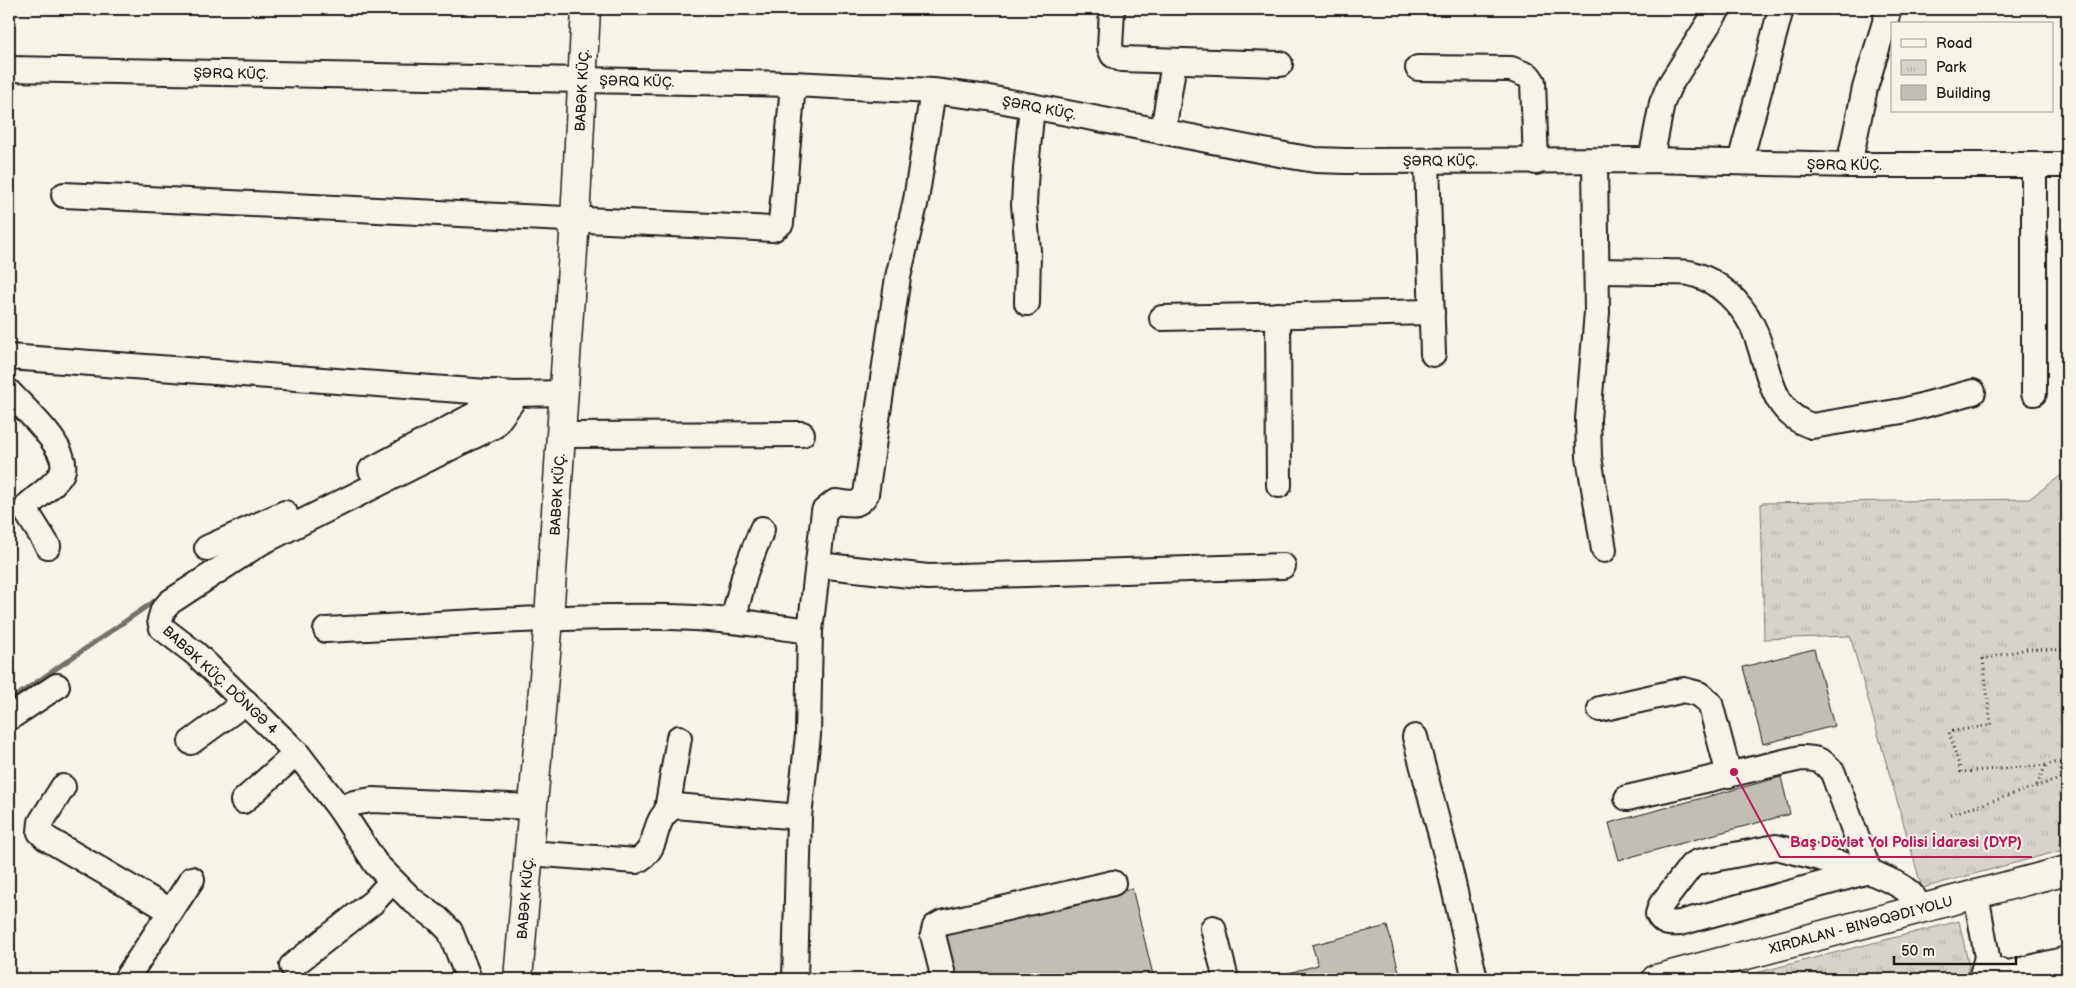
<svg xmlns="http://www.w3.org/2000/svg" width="2076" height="988" viewBox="0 0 2076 988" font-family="'Balsamiq Sans',sans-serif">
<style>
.park{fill:url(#park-tufts);stroke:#7a7874}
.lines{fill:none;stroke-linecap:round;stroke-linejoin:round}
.stream{stroke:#72716c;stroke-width:5}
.building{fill:#c0beb5;stroke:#1c1c1c}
.minor-casing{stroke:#1c1c1c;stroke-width:28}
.major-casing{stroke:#1c1c1c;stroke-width:31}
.path{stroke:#1c1c1c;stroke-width:3;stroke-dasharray:1 4;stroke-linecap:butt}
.minor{stroke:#f7f3e8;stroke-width:24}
.major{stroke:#f7f3e8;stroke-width:28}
.labels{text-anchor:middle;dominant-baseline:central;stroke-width:4;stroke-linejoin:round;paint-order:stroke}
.street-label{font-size:14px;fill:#1c1c1c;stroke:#f7f3e8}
.leader{fill:none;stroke:#c2185b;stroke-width:2}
.callout-dot{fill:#c2185b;stroke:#f7f3e8;stroke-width:2}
.callout-label{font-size:15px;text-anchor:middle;font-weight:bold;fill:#c2185b;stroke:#f7f3e8;stroke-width:4;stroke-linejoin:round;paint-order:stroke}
</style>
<defs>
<pattern id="park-tufts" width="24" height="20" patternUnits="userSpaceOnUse" patternTransform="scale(1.25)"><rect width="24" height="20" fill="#d7d3cb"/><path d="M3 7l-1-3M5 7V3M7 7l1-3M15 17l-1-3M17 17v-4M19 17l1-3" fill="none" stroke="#b8b5ae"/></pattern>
</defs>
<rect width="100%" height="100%" fill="#f7f3e8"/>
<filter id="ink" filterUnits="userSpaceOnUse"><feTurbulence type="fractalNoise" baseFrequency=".02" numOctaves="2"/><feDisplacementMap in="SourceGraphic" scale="10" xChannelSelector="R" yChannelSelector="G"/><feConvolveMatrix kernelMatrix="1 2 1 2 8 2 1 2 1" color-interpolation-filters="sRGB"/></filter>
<g filter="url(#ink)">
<g class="park">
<polygon points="2067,471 2067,849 1922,888 1850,636 1764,639 1761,503 2029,499"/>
<polygon points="1959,921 1969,967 1965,979 1732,979"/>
</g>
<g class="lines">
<polyline class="stream" points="9,701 159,598"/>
</g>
<g class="building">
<polygon points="1814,649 1834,726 1763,744 1743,667"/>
<polygon points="1781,777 1790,814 1619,860 1609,823"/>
<polygon points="1132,888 1154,979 953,979 942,934"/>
<polygon points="1387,926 1401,979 1266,979 1318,965 1312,945"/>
</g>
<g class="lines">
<g class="minor-casing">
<g id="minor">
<polyline points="1112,9 1110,48 1113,55 1121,59 1280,64"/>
<polyline points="1418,68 1511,69 1529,76 1533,82 1536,162"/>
<path id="s1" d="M9 69 793 84 933 91 989 98 1285 155 1315 160 1346 161 1651 160 1849 165H2067"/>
<polyline points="1163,132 1174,62"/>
<polyline points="1651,160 1662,103 1669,86 1718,9"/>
<polyline points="1427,162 1433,354"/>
<polyline points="1595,162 1597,312 1588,419 1589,457 1604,550"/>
<polyline points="1740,162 1781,9"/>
<polyline points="1849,165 1865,88 1889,9"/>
<polyline points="64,195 773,229 781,223 793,84"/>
<path d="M1597 271C1620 271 1643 272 1666 272 1675 273 1685 271 1693 274 1719 281 1740 302 1752 325 1770 362 1766 412 1812 426L1902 411 1973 392"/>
<polyline points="1027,303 1028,251 1024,204 1026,168 1032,106"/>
<polyline points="1278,315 1279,485"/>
<polyline points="1162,318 1432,312"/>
<polyline points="9,357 514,394 564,393"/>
<path d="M9 392C23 408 77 454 60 476 52 487 38 496 28 505L26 511 48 546"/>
<polyline points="2034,393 2034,165"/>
<polyline points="561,435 802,434"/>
<polyline points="371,470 474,415 487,406 496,392"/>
<polyline points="207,548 285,513"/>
<polyline points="818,565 928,577 1283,566"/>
<polyline points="733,621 745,573 762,529"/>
<path d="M326 630C440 625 556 615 670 617 717 618 764 625 810 631"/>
<polyline points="1600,709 1684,690 1699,694 1710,703 1729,775"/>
<polyline points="9,718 57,686"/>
<polyline points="1415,737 1448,862 1475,979"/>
<polyline points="191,742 246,702"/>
<polyline points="63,787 41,822 40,832 46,838 171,911 126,979"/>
<path d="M1627 798 1801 758C1816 758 1824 760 1833 773L1869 871C1889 881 1912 886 1920 909"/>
<polyline points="243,801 297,753"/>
<polyline points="340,809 354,803 372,800 533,807"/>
<polyline points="667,810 679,738"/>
<path d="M1776 847 1869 871 1680 923C1669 924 1663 924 1658 914L1661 905 1691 866 1698 862Z"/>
<path d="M529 853 636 861C663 849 648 818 676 806L799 817"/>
<polyline points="1976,894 1987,957 1981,979"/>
<polyline points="171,911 192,879"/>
<polyline points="1213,928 1226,979"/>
<polyline points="292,966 373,902 392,881"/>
<polyline points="1986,968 2009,973 2067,959"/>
<polyline points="469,979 450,931 438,919 412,900 376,864 340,809 297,753 196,654 162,628 160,620 163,610 170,602 260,543 494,426 511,403 514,394"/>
<path d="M795 979 799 817 808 735 810 631 824 511 835 502C849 503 858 508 866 494L898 277 916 200 933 91"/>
<polyline points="944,979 933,935 935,927 942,923 1113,883"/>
</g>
</g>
<g class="major-casing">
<g id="major">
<path id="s2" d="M518 979 549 619 575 220 586 9"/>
<path id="s3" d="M1656 979 2067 870"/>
</g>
</g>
<g class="path">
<polyline points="2067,650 2027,649 1983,659 1991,725 1949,732 1961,772 2046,765 2067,760"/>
<polyline points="2037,785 2046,765"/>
<path d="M1950 814C1990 803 2028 788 2067 777"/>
</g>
<use href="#minor" class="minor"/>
<use href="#major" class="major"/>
</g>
</g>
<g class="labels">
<g class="street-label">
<text stroke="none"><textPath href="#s1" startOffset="222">ŞƏRQ KÜÇ.</textPath></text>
<text stroke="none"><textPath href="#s1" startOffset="628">ŞƏRQ KÜÇ.</textPath></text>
<text stroke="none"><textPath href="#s2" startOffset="891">BABƏK KÜÇ.</textPath></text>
<text stroke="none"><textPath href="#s1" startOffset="1032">ŞƏRQ KÜÇ.</textPath></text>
<text stroke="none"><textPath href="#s1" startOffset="1438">ŞƏRQ KÜÇ.</textPath></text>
<text stroke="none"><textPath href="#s1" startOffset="1842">ŞƏRQ KÜÇ.</textPath></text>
<text stroke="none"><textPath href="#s2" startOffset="486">BABƏK KÜÇ.</textPath></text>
<text transform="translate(220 680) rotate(43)">BABƏK KÜÇ. DÖNGƏ 4</text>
<text stroke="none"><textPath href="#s2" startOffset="81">BABƏK KÜÇ.</textPath></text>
<text stroke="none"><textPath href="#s3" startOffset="212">XIRDALAN - BINƏQƏDI YOLU</textPath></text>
</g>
</g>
<path class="leader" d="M1734 772L1780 857H2032"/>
<circle class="callout-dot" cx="1734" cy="772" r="5"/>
<g class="callout-label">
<text x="1906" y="847">Baş Dövlət Yol Polisi İdarəsi (DYP)</text>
</g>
<rect width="2076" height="988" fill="none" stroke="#f7f3e8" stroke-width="30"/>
<rect x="15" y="15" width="2046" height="958" fill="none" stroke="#1c1c1c" stroke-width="2" filter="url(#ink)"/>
<rect x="1891" y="22" width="162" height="90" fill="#f7f3e8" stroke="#9f9d96"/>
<rect x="1901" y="39" width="25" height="8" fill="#f7f3e8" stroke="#9f9d96"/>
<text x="1936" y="48" font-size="15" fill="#1c1c1c">Road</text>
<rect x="1901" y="60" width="25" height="15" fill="url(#park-tufts)" stroke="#9f9d96"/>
<text x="1936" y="72" font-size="15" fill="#1c1c1c">Park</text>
<rect x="1901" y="85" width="25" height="15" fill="#c0beb5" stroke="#9f9d96"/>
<text x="1936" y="98" font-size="15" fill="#1c1c1c">Building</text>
<path d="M1894 956v8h122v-8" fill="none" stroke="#1c1c1c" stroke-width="2.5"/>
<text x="1901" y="956" font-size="15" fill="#1c1c1c" stroke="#f7f3e8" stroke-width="4" paint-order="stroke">50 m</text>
</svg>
